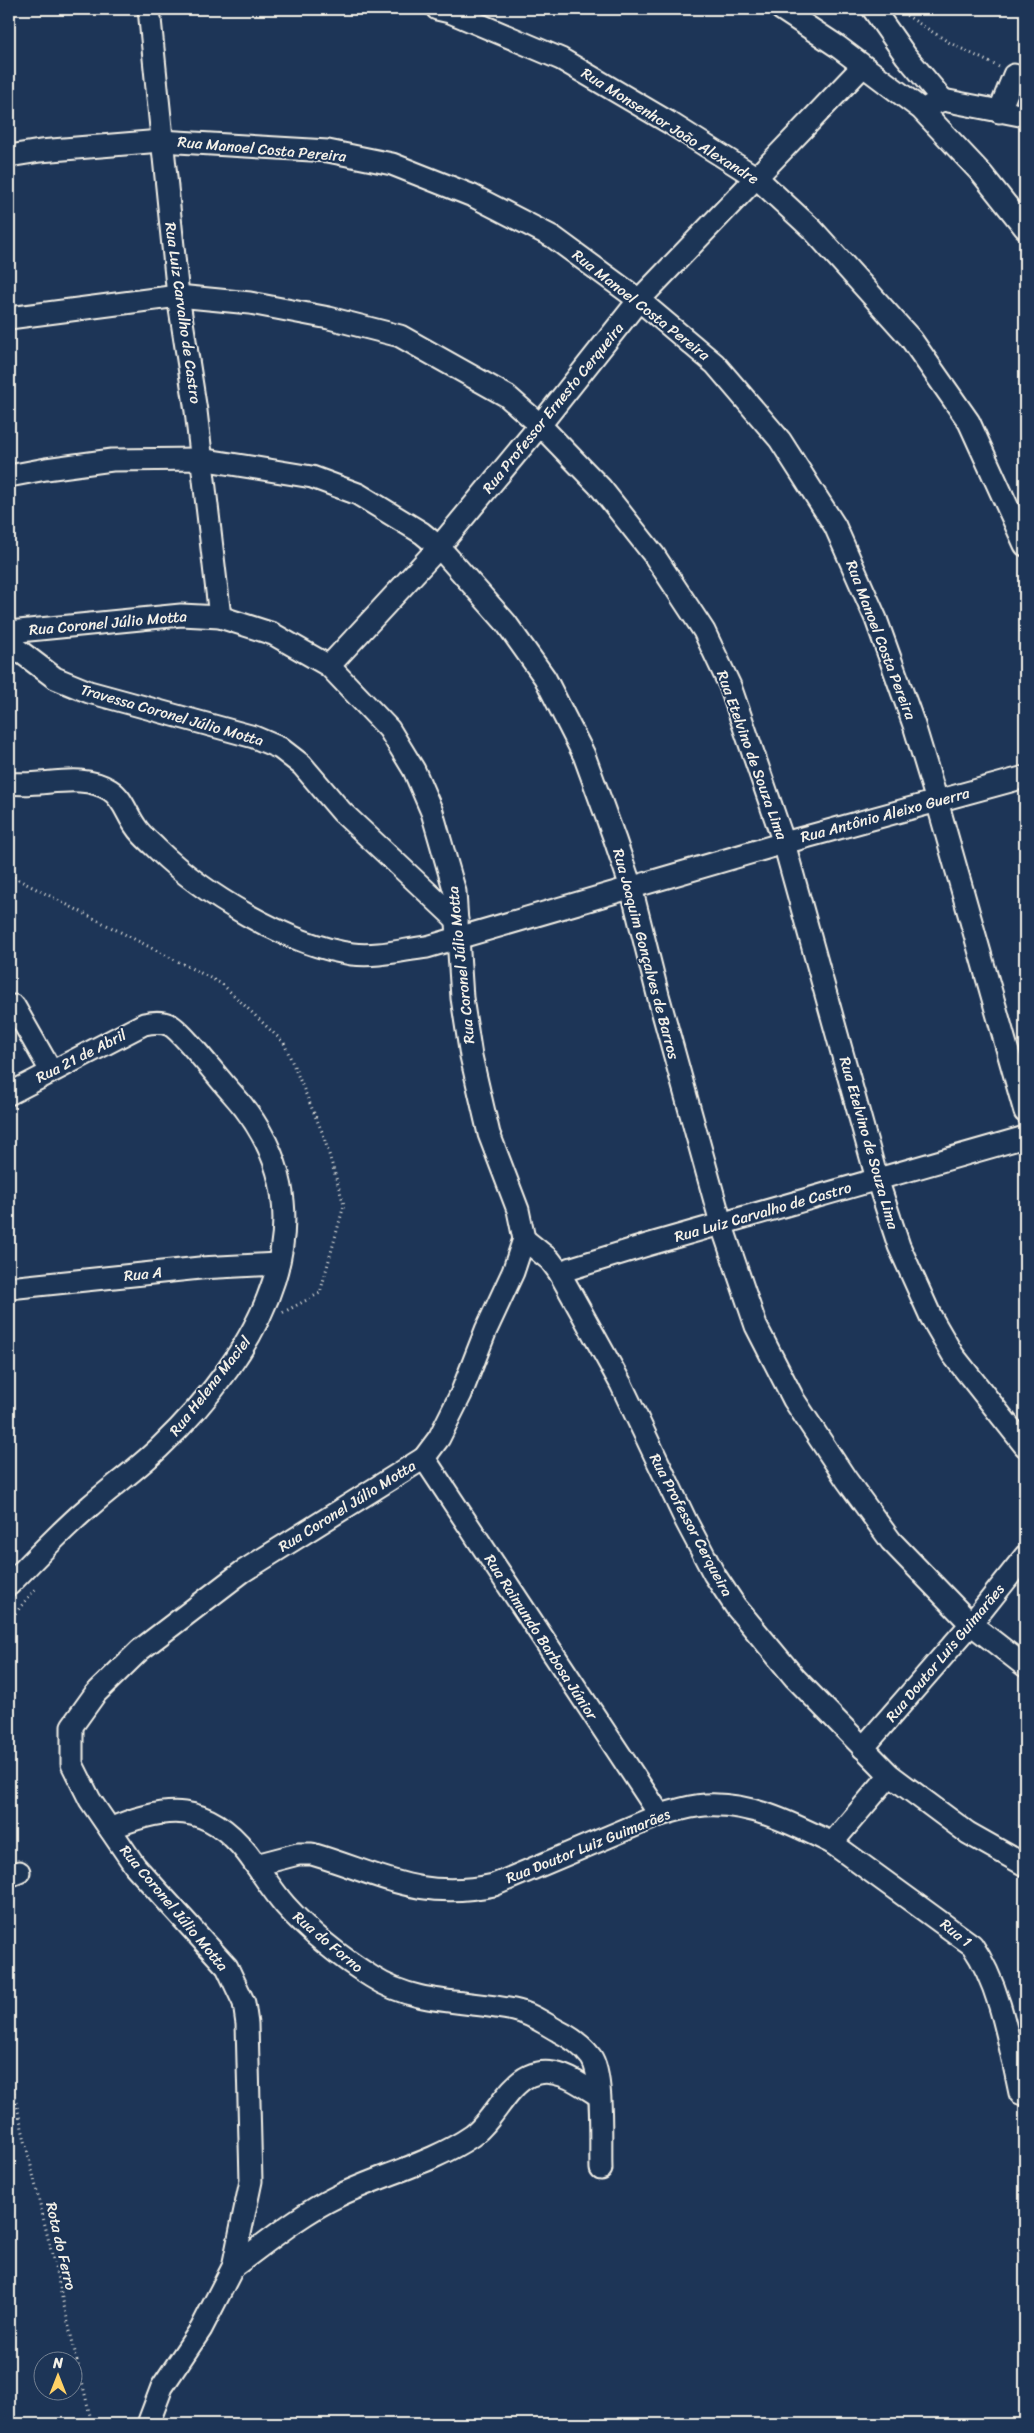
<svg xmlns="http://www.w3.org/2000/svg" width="1034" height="2433" viewBox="0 0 1034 2433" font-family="Sriracha,sans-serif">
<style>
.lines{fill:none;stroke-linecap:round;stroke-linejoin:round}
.minor-casing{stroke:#f4f1e8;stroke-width:25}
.path{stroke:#f4f1e8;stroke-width:3;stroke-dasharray:1 4;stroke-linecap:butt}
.minor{stroke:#1d3557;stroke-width:21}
.labels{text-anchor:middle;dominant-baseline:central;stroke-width:4;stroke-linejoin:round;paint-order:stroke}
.street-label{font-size:15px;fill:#f4f1e8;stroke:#1d3557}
</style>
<rect width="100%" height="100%" fill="#1d3557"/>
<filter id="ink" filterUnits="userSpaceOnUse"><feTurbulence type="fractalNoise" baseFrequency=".02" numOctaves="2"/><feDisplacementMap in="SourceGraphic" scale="10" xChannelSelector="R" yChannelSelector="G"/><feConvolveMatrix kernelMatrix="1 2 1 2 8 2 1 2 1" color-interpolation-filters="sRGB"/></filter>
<g filter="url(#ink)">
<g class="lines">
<g class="minor-casing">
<g id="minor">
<polyline points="149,9 178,296 196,411 220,617"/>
<polyline points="437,9 450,12 561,59 670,123 757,178 813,230 911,339 969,422 1025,545"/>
<polyline points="781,9 837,46 921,109 982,174 1025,228"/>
<polyline points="873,9 906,56 943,100"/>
<polyline points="931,105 943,100 1025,116"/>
<polyline points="999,112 1014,75"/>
<polyline points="9,156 40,151 161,141 328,151 392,164 473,196 553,237 639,300 715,364 780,440 835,526 876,619 914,725 937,801 1025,1112"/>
<polyline points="9,318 178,296 250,303 329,318 400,336 507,396 540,425 601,488 654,555 704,631 730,686 784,843 877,1179 899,1246 931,1317 953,1355 1025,1446"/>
<polyline points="9,476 46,469 112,460 200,459 312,477 358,494 422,533 439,547 506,623 545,678 584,755 615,840 631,887 658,995 721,1223 756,1326 794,1400 846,1479 891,1541 971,1624 1025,1666"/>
<polyline points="9,632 181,615 220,617 273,634 329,666 389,729 414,770 432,812 455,892 462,998 471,1056 489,1134 518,1210 524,1239 513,1272 486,1330 461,1394 439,1438 424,1458 242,1572 140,1650 95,1694 72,1726 72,1764 90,1800 135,1866 227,1967 244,2003 247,2024 251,2181 233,2267 201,2329 162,2387 148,2424"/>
<polyline points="9,643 55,678 89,692 254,737 280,748 302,765 342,812 457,920"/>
<polyline points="329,666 439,547 540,425 639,300 863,66"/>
<path d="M9 783C41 788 80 771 110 790 123 798 127 815 136 827 141 835 150 842 157 849 203 894 287 945 352 954 377 957 402 950 427 947L784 843 1025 777"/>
<polyline points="14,1006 51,1071"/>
<path d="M9 1094 144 1024C153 1022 161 1021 170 1025 183 1032 218 1078 231 1092 342 1213 259 1353 159 1448 137 1469 113 1486 90 1506 61 1530 35 1559 9 1585"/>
<polyline points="524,1239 550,1260 559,1272 621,1384 686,1521 714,1574 736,1607 795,1678 890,1775 968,1833 1025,1865"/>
<polyline points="559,1272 647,1245 1025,1137"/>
<polyline points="9,1288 200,1268 278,1264"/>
<polyline points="424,1458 660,1815"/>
<polyline points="863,1748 971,1624 1025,1556"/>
<path d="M110 1829C165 1805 207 1802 247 1853 260 1870 271 1889 285 1905 310 1933 340 1957 372 1977 415 2005 466 2000 514 2010 530 2013 544 2023 558 2031 570 2037 583 2046 591 2057 604 2075 600 2144 601 2169"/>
<path d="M832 1843 972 1945C1001 1987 1009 2043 1020 2093L1025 2095"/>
<path d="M256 1865 298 1854H312C380 1874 419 1901 494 1885L660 1815C675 1811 689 1806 705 1805 750 1802 793 1824 832 1843L890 1775"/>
<polyline points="9,1876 19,1872"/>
<path d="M233 2267C266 2243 299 2215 336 2197 380 2175 431 2164 472 2136 494 2120 506 2087 529 2076 554 2064 579 2083 599 2096"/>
</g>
</g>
<g class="path">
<polyline points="898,10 950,43 999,67"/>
<polyline points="9,875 222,984 284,1043 323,1134 344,1205 320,1293 280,1314"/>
<polyline points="9,1621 36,1588"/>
<polyline points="9,2073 92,2424"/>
</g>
<use href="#minor" class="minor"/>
</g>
</g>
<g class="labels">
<g class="street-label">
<text transform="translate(670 126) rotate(32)">Rua Monsenhor João Alexandre</text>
<text transform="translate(262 149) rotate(5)">Rua Manoel Costa Pereira</text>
<text transform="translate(641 305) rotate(38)">Rua Manoel Costa Pereira</text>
<text transform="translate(183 313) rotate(82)">Rua Luiz Carvalho de Castro</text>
<text transform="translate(553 408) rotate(-51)">Rua Professor Ernesto Cerqueira</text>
<text transform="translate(108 623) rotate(-5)">Rua Coronel Júlio Motta</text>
<text transform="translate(881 640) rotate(69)">Rua Manoel Costa Pereira</text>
<text transform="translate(172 715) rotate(16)">Travessa Coronel Júlio Motta</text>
<text transform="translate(752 755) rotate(70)">Rua Etelvino de Souza Lima</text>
<text transform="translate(885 815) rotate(-15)">Rua Antônio Aleixo Guerra</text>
<text transform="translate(646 954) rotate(75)">Rua Joaquim Gonçalves de Barros</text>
<text transform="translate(461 965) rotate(-96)">Rua Coronel Júlio Motta</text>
<text transform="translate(81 1056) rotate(-27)">Rua 21 de Abril</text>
<text transform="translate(869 1143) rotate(74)">Rua Etelvino de Souza Lima</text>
<text transform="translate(763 1212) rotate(-16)">Rua Luiz Carvalho de Castro</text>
<text transform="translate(143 1274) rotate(-6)">Rua A</text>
<text transform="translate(210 1386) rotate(-52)">Rua Helena Maciel</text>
<text transform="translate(347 1506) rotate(-32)">Rua Coronel Júlio Motta</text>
<text transform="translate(691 1525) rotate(62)">Rua Professor Cerqueira</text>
<text transform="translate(541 1637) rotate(57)">Rua Raimundo Barbosa Júnior</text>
<text transform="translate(945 1653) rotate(-50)">Rua Doutor Luis Guimarães</text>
<text transform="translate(588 1846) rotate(-22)">Rua Doutor Luiz Guimarães</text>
<text transform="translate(174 1908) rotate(50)">Rua Coronel Júlio Motta</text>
<text transform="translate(956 1933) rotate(39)">Rua 1</text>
<text transform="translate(328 1942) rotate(40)">Rua do Forno</text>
<text transform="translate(61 2246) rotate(77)">Rota do Ferro</text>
</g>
</g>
<rect width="1034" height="2433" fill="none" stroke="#1d3557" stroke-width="30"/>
<rect x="15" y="15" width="1004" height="2403" fill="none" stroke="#f4f1e8" stroke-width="2" filter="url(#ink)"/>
<g transform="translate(58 2376)"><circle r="24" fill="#1d3557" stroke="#738091"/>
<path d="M0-4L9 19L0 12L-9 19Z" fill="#ffd166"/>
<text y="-8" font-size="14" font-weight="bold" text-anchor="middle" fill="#f4f1e8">N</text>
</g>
</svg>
